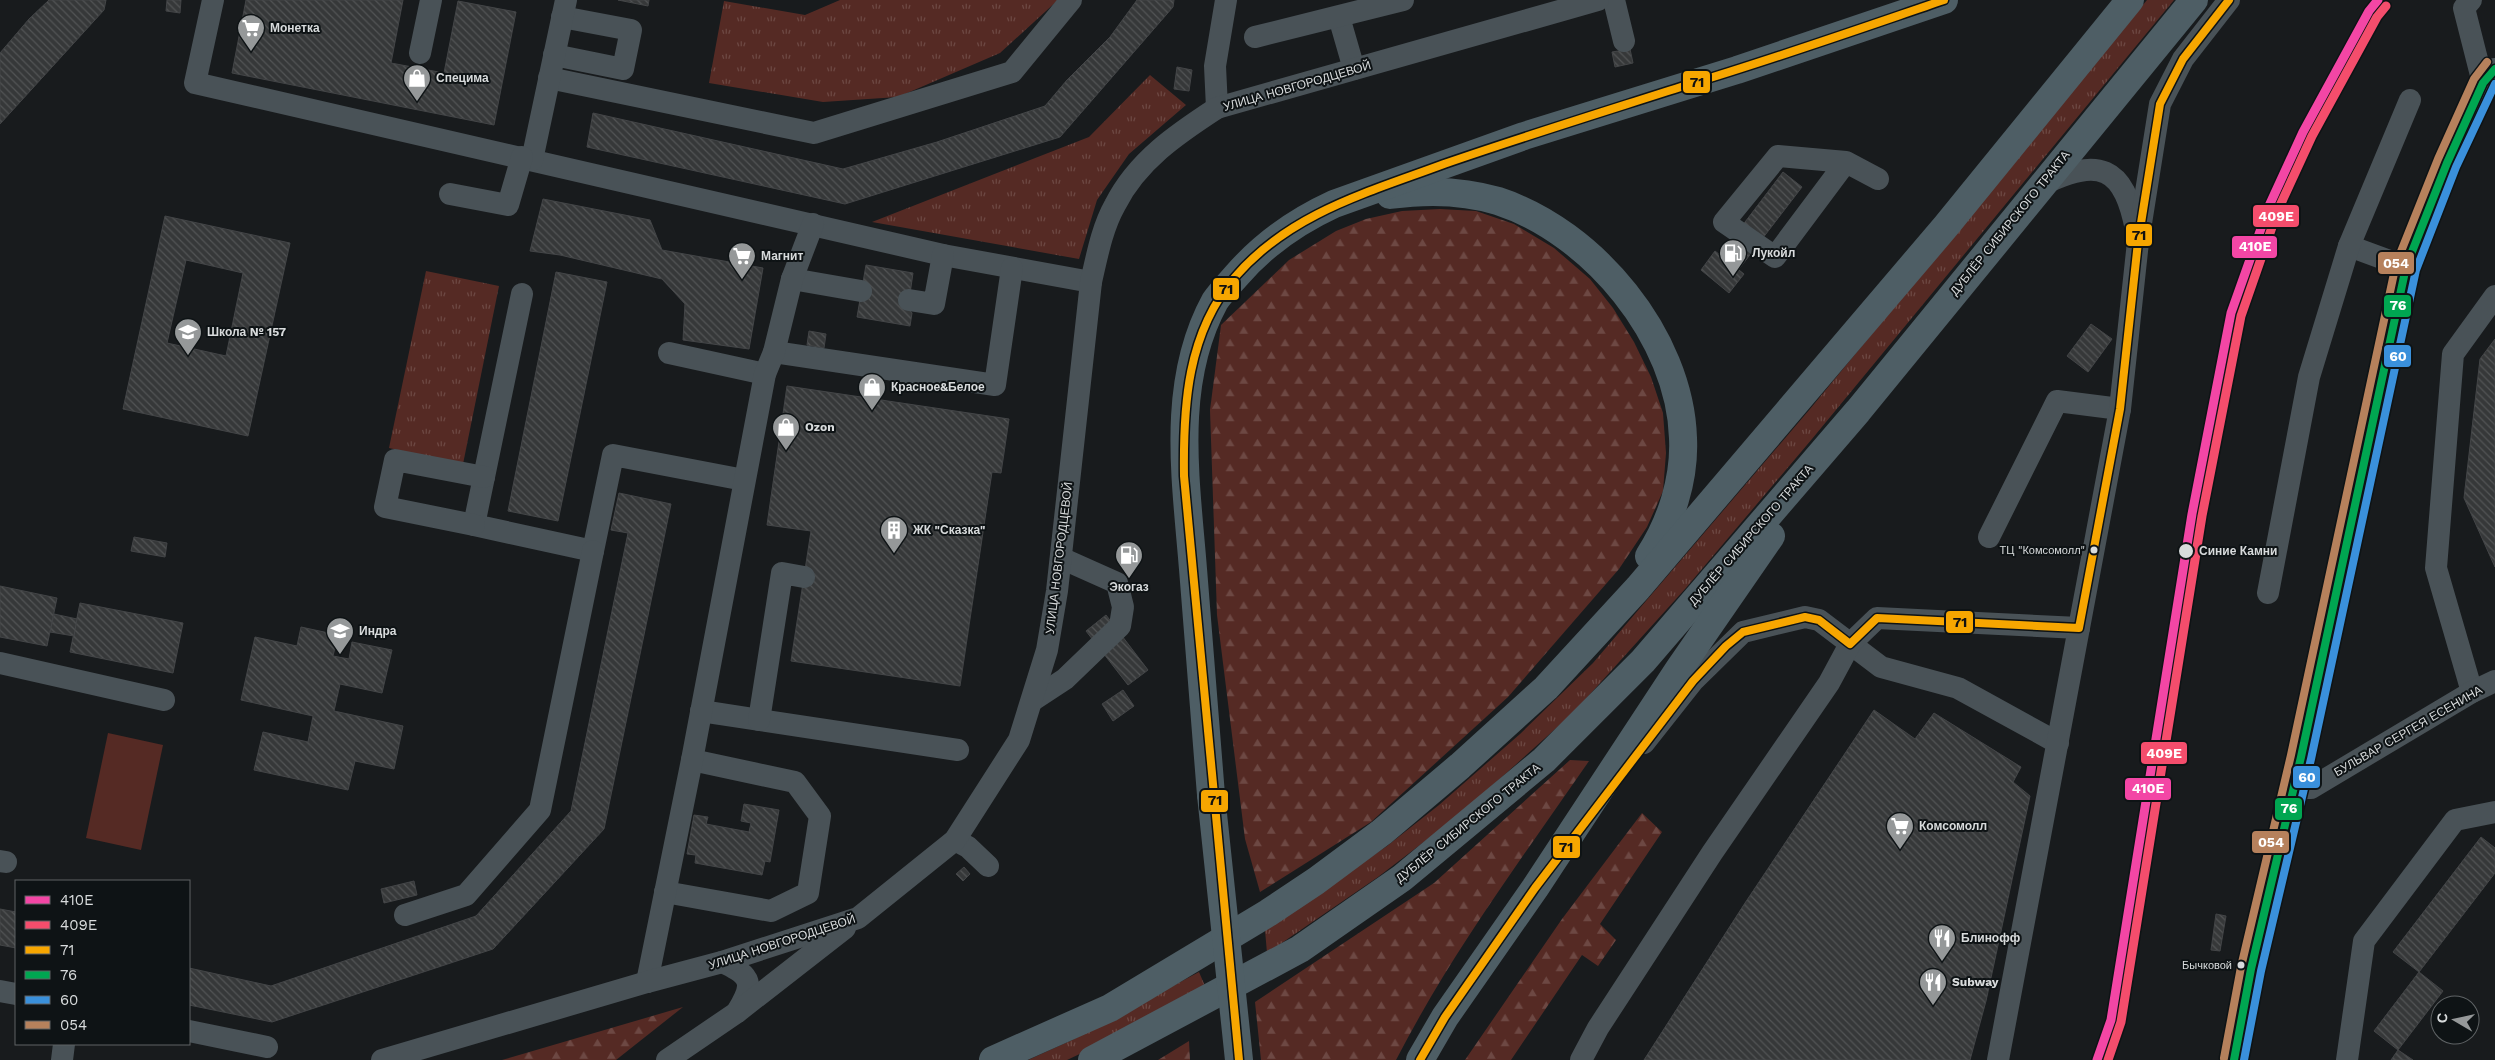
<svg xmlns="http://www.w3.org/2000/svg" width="2495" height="1060" viewBox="0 0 2495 1060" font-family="'Work Sans',sans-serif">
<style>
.grass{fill:url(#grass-tufts)}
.forest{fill:url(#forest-firs)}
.pitch{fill:#552a24}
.building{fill:url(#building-back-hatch);stroke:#434547;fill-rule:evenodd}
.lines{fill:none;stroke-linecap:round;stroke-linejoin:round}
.minor{stroke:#495257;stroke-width:22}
.major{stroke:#4e5e65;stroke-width:28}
.major-bridge{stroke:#4e5e65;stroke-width:28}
.bus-1-casing{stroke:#0e1315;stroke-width:11}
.bus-2-casing{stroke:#0e1315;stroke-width:11}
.bus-3-casing{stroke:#0e1315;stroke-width:11}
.bus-4-casing{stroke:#0e1315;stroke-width:11}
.bus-1{stroke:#f7a600;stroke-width:8}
.bus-2{stroke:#00a651;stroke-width:8}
.bus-3{stroke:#3a90db;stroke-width:8}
.bus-4{stroke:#b6815c;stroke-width:8}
.rail-1-casing{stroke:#0e1315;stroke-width:12}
.rail-2-casing{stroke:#0e1315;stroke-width:12}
.rail-1{stroke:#f346a5;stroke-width:9}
.rail-2{stroke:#f44d6c;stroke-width:9}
.bus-dot{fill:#d8dbdc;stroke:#0e1315;stroke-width:2}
.labels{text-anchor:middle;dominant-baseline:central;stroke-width:4;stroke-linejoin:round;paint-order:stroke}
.bus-label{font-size:11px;fill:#d8dbdc;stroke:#0e1315;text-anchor:end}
.poi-label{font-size:12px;font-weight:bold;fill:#d8dbdc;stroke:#0e1315;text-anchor:start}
.street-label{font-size:12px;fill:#d8dbdc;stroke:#0e1315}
.stop-label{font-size:12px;font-weight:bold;fill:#d8dbdc;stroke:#0e1315;text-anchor:start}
.line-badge{stroke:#0e1315;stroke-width:2}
.badge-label{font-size:14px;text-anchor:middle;font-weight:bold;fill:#fff}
.pale-badge-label{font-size:14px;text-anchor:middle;font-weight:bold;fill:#111}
</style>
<defs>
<pattern id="grass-tufts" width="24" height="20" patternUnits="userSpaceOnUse" patternTransform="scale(1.25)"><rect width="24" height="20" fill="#552a24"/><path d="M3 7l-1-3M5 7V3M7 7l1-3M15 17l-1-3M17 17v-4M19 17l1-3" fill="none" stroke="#6d4843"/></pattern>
<pattern id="forest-firs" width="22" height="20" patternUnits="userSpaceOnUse" patternTransform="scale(1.25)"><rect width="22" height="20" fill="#552a24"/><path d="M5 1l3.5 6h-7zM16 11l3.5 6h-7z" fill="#6d4843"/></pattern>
<pattern id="building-back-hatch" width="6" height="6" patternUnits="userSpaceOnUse" patternTransform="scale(1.25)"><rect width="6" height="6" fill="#363839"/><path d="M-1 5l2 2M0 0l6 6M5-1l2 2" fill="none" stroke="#525455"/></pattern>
</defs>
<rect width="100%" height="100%" fill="#181b1d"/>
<g class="grass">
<polygon points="840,0 1058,0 1000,53 898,97 823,102 709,83 724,1 805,15"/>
<polygon points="2147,0 2174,0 1812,439 1685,589 1573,713 1463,812 1378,877 1267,953 1265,930 1387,846 1439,805 1520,734 1593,663 1810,409"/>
<polygon points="1150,75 1186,105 1129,154 1097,200 1079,259 872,222 1089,137"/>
<polygon points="426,271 499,286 463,464 389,448"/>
<polygon points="1199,972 1205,986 1086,1051 1067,1060 1028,1060 1072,1040"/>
</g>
<g class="forest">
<polygon points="1440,209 1476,211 1514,224 1554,248 1590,279 1613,308 1634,342 1651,377 1663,413 1666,453 1663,491 1647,527 1619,569 1508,697 1371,822 1260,892 1245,839 1217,615 1210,410 1221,325 1289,260 1336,231 1366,219 1402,211"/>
<path d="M1570 760 1589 761C1522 858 1450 955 1396 1060H1261L1255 1002 1434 883Z"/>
<polygon points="1642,813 1662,832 1600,924 1616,940 1598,966 1582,955 1511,1060 1465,1060 1562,919"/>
<polygon points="683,1007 616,1060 502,1060"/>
<polygon points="1189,1041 1190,1060 1158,1060"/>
</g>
<polygon class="pitch" points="108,733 163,745 141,850 86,838"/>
<g class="building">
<polygon points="49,0 106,0 104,10 0,124 0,53 29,19"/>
<polygon points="167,0 181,0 180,13 166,11"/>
<polygon points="246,0 403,0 391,63 444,73 458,1 516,12 494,125 232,73"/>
<polygon points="618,0 649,0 648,6"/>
<polygon points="1137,0 1174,0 1173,7 1060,137 845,204 587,147 593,113 843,169 937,142 1045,106 1067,80 1110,37"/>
<polygon points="1630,49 1633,63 1615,67 1612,52"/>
<polygon points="1177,67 1192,70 1189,91 1174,89"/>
<polygon points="1783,172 1802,187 1739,269 1720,255"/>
<polygon points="543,199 650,220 662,250 763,268 749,349 683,340 685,304 662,279 560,255 530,251"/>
<path d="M165 216 290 243 248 436 123 409ZM186 260 243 273 226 356 167 343Z"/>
<polygon points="1715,251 1744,274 1729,293 1701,270"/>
<polygon points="866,265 913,273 908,308 912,313 910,326 857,317"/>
<polygon points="556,272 607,282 558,521 508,511"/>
<polygon points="2091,324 2112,339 2088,372 2067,356"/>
<polygon points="809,331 826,334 824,348 807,345"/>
<polygon points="2495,339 2495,567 2464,498 2480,359"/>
<polygon points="787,386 1009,419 1001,473 992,472 960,686 791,661 811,531 767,525"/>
<polygon points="619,493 671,504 604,829 493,949 272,1022 189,1005 189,968 271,986 476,916 571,811 628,533 611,530"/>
<polygon points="134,537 167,543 165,557 131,551"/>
<polygon points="0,586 57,598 47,646 0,637"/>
<polygon points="80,603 183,623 173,673 70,652"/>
<polygon points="54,614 77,619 74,636 50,632"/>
<polygon points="1106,615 1148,670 1128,685 1086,631"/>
<polygon points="301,627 338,635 333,656 349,659 352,642 392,650 382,693 340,684 334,711 403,726 394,769 355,761 348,790 254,770 263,732 308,742 313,716 241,700 255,637 297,646"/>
<polygon points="1123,690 1134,706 1113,721 1102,704"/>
<polygon points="1874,710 1915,739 1934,713 2021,767 2013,782 2030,796 1986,1001 1970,1060 1644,1060 1745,903"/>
<polygon points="744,804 779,810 770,862 765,861 762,875 695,863 696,855 687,854 694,815 708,817 706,824 749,832 751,823 741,821"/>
<polygon points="2481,837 2495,848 2495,873 2419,972 2393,952"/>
<polygon points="964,867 970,874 963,881 956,874"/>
<polygon points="414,881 417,895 384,903 381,889"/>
<polygon points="0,909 16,912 16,948 0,945"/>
<polygon points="2216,914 2226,916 2220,951 2211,950"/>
<polygon points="2419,972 2443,991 2398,1050 2374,1031"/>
<polygon points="2398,1050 2413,1060 2391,1060"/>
</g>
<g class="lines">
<g class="minor">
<polyline points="213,0 195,83 943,255 1091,282"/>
<polyline points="1614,0 1624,41"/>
<polyline points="2471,0 2464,8 2483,83"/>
<polyline points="1339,17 1354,69"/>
<polyline points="1255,37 1403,0"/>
<polyline points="420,53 431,0"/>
<polyline points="554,55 623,69 631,30 562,17"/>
<polyline points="549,78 814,133 1012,72 1071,0"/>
<polyline points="1217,108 1215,66 1226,0"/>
<polyline points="532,160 566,0"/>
<polyline points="1846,162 1775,257 1724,222 1778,156 1846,162 1878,179"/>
<path d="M2042 185C2098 157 2124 165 2136 230"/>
<polyline points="450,194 508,205 522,157"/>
<polyline points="2349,246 2406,267"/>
<polyline points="792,279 861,291"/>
<polyline points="522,294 474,525 593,551 613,455 744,480"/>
<polyline points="909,300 934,304 943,255"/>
<polyline points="774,352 995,385 1012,268"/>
<polyline points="669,353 765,374"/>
<polyline points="474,525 385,507 395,460 484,477"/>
<polyline points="1989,537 2057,401 2120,409"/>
<polyline points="2268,593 2309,377 2349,246 2410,100"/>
<polyline points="0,663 164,700"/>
<polyline points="2472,692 2436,568 2453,354 2495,296"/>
<polyline points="1033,700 1065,679 1120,626 1123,607 1117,583 1061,558"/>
<polyline points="701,711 958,750"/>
<polyline points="759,720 782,573 804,577"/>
<polyline points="1644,743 1693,681 1743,632 1805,617 1819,620 1881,667 1958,688 2058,743"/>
<polyline points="2294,788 2311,788 2472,692 2495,681"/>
<polyline points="955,840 968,847 988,866"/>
<polyline points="0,861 6,862"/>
<polyline points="665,892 771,911 808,893 820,816 795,782 692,760"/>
<polyline points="405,915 466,895 540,810 593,551"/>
<path d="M722 962C753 976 754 984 737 1012"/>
<polyline points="647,982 692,760 765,374 774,352 792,279 813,224"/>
<polyline points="0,991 16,994"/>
<polyline points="189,1031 267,1047"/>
<polyline points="62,1060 64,1044"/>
<path d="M382 1060 647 982 722 962 858 918 955 840 1019 740 1047 650 1057 591 1091 282C1097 256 1102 228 1115 205 1137 161 1177 134 1217 108L1598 0"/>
<polyline points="667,1060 736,1013 845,928"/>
<polyline points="1581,1060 1598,1028 1712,853 1829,683 1850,644 1877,618 2079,628"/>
<polyline points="1998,1060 2120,409 2138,242 2160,104 2183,59 2229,0"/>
<polyline points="2234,1060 2251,969 2301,757 2406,267 2447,163 2483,83 2495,69"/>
<polyline points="2347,1060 2364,941 2455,820 2495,812"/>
</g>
<g class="major">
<path d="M1390 195C1426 190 1462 190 1498 201 1593 232 1680 337 1683 438 1685 479 1671 522 1649 556"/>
<path d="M1211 795C1205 720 1199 644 1193 569 1186 480 1170 383 1215 301 1221 292 1230 283 1237 275 1264 244 1297 221 1334 204L1524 136 1737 70 1944 0"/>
<polyline points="993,1060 1110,1008 1268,913 1316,881 1382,832 1460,766 1546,688 1638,588 1946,226 2130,0"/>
<polyline points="1092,1060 1300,949 1402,878 1544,760 1643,661 1858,411 2194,0"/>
<polyline points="1420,1060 1445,1017 1535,888 1679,669 1771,536"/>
</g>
<polyline class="major-bridge" points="1211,795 1239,1060"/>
<g class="bus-1-casing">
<g id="bus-1">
<path d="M1239 1060 1184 476C1183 406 1187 333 1235 277 1290 213 1369 192 1444 164 1525 136 1606 111 1687 85 1774 59 1859 29 1944 0"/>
<polyline points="1420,1060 1445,1017 1535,888 1693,681 1726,646 1743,632 1805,617 1819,620 1850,644 1877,618 2079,628 2120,409 2138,242 2160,104 2183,59 2229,0"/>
</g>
</g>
<g class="bus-2-casing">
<polyline id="bus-2" points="2234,1060 2251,969 2301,757 2406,267 2447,163 2483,83 2495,69"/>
</g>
<g class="bus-3-casing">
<polyline id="bus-3" points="2244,1060 2261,971 2311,759 2416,270 2456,167 2495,84"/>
</g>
<g class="bus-4-casing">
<polyline id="bus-4" points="2224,1058 2241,967 2291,755 2396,264 2438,159 2474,79 2487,62"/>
</g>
<use href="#bus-1" class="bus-1"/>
<use href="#bus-2" class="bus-2"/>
<use href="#bus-3" class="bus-3"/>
<use href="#bus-4" class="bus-4"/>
<g class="rail-1-casing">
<polyline id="rail-1" points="2097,1060 2111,1020 2192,514 2231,313 2269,206 2303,132 2369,11 2378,0"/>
</g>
<g class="rail-2-casing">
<polyline id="rail-2" points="2108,1060 2121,1022 2202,516 2241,316 2278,210 2312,136 2377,17 2386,6"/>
</g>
<use href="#rail-1" class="rail-1"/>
<use href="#rail-2" class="rail-2"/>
</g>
<defs>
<g id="supermarket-pin" transform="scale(1.4375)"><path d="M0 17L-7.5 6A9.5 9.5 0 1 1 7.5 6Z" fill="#959899" stroke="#0e1315"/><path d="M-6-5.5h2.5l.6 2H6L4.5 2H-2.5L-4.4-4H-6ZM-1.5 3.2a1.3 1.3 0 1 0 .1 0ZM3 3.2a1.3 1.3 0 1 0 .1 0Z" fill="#fff"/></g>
<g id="shop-pin" transform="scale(1.4375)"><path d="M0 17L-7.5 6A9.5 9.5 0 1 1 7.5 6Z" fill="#959899" stroke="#0e1315"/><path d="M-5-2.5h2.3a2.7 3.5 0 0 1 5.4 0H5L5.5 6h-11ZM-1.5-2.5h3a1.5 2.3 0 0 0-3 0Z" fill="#fff"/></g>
<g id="fuel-pin" transform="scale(1.4375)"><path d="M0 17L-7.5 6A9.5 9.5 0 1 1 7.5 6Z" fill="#959899" stroke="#0e1315"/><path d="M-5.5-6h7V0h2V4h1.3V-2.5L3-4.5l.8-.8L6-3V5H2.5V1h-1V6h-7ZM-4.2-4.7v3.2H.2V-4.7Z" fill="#fff"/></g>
<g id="school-pin" transform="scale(1.4375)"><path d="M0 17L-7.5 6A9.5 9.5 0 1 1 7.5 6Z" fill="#959899" stroke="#0e1315"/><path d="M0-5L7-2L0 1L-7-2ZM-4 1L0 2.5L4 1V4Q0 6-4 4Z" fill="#fff"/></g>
<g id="building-pin" transform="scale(1.4375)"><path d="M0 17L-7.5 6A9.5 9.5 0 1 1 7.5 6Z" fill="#959899" stroke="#0e1315"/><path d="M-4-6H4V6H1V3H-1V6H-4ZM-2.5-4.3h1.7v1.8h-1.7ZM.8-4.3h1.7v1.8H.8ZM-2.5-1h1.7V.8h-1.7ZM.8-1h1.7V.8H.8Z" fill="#fff"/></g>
<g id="restaurant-pin" transform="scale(1.4375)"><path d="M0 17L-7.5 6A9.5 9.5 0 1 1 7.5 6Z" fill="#959899" stroke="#0e1315"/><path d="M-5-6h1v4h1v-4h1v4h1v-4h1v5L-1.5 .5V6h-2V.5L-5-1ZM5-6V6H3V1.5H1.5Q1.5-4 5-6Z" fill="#fff"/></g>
</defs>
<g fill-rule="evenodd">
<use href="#supermarket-pin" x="251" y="28"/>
<use href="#shop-pin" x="417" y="78"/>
<use href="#fuel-pin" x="1733" y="253"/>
<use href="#supermarket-pin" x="742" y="256"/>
<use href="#school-pin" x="188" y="332"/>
<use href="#shop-pin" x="872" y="387"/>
<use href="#shop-pin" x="786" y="427"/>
<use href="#building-pin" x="894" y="530"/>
<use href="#fuel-pin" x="1129" y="555"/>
<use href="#school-pin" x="340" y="631"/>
<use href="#supermarket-pin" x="1900" y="826"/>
<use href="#restaurant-pin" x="1942" y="938"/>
<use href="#restaurant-pin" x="1933" y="982"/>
</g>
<g class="bus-dot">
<circle cx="2094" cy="550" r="4.5"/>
<circle cx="2186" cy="551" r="8"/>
<circle cx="2241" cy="965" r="4.5"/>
</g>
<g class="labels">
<g class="bus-label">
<text x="2085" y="550">ТЦ "Комсомолл"</text>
<text x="2232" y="965">Бычковой</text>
</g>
<g class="poi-label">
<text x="270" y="28">Монетка</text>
<text x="436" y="78">Специма</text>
<text x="1752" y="253">Лукойл</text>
<text x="761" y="256">Магнит</text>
<text x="207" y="332">Школа № 157</text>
<text x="891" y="387">Красное&amp;Белое</text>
<text x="805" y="427">Ozon</text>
<text x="913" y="530">ЖК "Сказка"</text>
<text x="1129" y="587" text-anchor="middle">Экогаз</text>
<text x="359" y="631">Индра</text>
<text x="1919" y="826">Комсомолл</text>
<text x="1961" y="938">Блинофф</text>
<text x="1952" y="982">Subway</text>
</g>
<g class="street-label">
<text transform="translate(1297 86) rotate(-16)">УЛИЦА НОВГОРОДЦЕВОЙ</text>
<text transform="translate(2010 223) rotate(-51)">ДУБЛЁР СИБИРСКОГО ТРАКТА</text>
<text transform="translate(1751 535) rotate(-49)">ДУБЛЁР СИБИРСКОГО ТРАКТА</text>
<text transform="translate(1059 558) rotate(-83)">УЛИЦА НОВГОРОДЦЕВОЙ</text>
<text transform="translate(2408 731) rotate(-30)">БУЛЬВАР СЕРГЕЯ ЕСЕНИНА</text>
<text transform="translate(1468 823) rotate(-39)">ДУБЛЁР СИБИРСКОГО ТРАКТА</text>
<text transform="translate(782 942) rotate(-18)">УЛИЦА НОВГОРОДЦЕВОЙ</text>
</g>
<g class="stop-label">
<text x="2199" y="551">Синие Камни</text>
</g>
</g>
<g class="line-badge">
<rect x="1682" y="70" width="29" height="24" rx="5" fill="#f7a600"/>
<rect x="2252" y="204" width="48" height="24" rx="5" fill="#f44d6c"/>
<rect x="2125" y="223" width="28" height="24" rx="5" fill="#f7a600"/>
<rect x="2231" y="235" width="47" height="24" rx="5" fill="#f346a5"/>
<rect x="2377" y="251" width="38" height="24" rx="5" fill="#b6815c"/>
<rect x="1212" y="277" width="28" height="24" rx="5" fill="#f7a600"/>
<rect x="2383" y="294" width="29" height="24" rx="5" fill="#00a651"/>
<rect x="2383" y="344" width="29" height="24" rx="5" fill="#3a90db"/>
<rect x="1945" y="610" width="29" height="24" rx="5" fill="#f7a600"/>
<rect x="2140" y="741" width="48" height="24" rx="5" fill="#f44d6c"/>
<rect x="2292" y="765" width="29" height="24" rx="5" fill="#3a90db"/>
<rect x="2124" y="777" width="48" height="24" rx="5" fill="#f346a5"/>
<rect x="1200" y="789" width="29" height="24" rx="5" fill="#f7a600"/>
<rect x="2274" y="797" width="29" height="24" rx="5" fill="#00a651"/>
<rect x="2251" y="830" width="39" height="24" rx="5" fill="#b6815c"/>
<rect x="1552" y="835" width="29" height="24" rx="5" fill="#f7a600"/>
</g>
<g class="badge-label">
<text x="2276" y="221">409E</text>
<text x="2255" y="251">410E</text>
<text x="2396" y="268">054</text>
<text x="2398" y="310">76</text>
<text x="2398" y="361">60</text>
<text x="2164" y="758">409E</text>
<text x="2307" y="782">60</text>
<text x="2148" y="793">410E</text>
<text x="2289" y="813">76</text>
<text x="2271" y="847">054</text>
</g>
<g class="pale-badge-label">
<text x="1697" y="87">71</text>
<text x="2139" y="240">71</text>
<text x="1226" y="294">71</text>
<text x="1960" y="627">71</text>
<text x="1215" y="805">71</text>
<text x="1566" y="852">71</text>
</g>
<rect x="15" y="880" width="175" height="165" fill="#0e1315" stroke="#5f6365"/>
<rect x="25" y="896" width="25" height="8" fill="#f346a5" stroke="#5f6365"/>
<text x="60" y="905" font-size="15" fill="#d8dbdc">410E</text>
<rect x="25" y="921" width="25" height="8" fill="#f44d6c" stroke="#5f6365"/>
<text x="60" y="930" font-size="15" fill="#d8dbdc">409E</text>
<rect x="25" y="946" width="25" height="8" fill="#f7a600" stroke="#5f6365"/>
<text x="60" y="955" font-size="15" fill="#d8dbdc">71</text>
<rect x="25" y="971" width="25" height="8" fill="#00a651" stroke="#5f6365"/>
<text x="60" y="980" font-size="15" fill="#d8dbdc">76</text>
<rect x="25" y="996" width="25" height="8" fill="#3a90db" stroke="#5f6365"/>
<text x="60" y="1005" font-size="15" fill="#d8dbdc">60</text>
<rect x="25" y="1021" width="25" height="8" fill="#b6815c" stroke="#5f6365"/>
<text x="60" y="1030" font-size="15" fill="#d8dbdc">054</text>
<g transform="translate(2455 1020) rotate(279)"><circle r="24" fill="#0e1315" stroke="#5f6365"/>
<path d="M0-4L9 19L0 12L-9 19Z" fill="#959899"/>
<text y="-8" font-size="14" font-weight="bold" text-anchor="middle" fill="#d8dbdc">С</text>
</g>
</svg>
